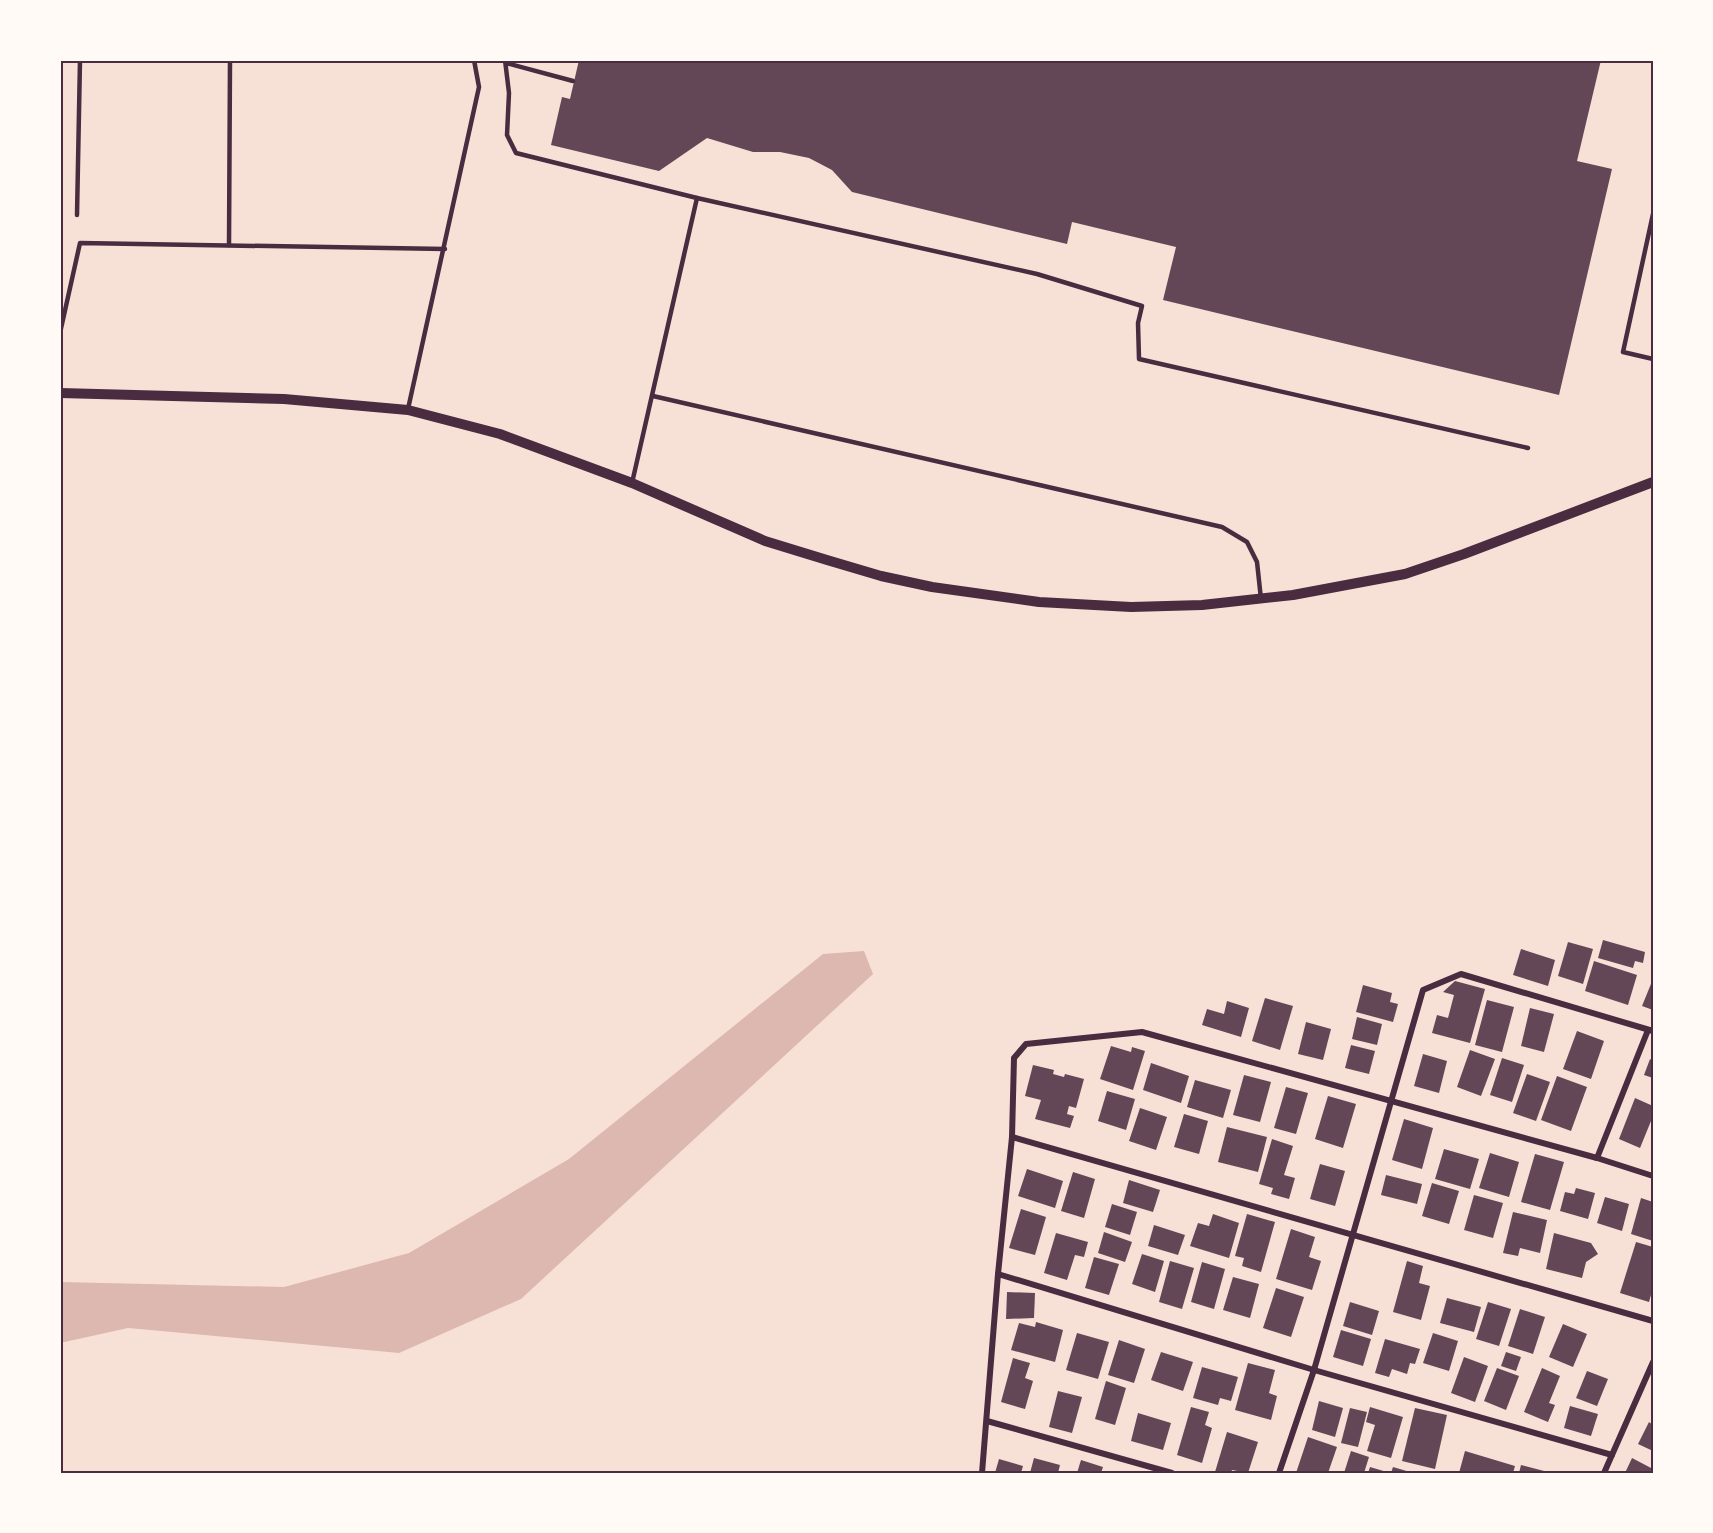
<svg xmlns="http://www.w3.org/2000/svg" width="1713" height="1533" viewBox="0 0 1713 1533" font-family="'Space Grotesk',sans-serif">
<style>
.water{fill:#dcb8b0}
.building{fill:#644757}
.lines{fill:none;stroke-linecap:round;stroke-linejoin:round}
.service{stroke:#4a2c40;stroke-width:4.5}
.minor{stroke:#4a2c40;stroke-width:6}
.tertiary{stroke:#4a2c40;stroke-width:10}
.neatline{fill:none;stroke:#4a2c40;stroke-width:2}
</style>
<rect width="100%" height="100%" fill="#f7e1d7"/>
<polygon class="water" points="864,951 873,974 521,1299 399,1353 128,1328 60,1343 60,1282 284,1287 409,1253 569,1159 823,954"/>
<g class="building">
<polygon points="579,60 1601,60 1577,161 1612,169 1559,395 1163,300 1176,247 1072,222 1067,244 852,192 832,170 809,158 780,152 753,152 707,138 659,171 551,145 562,97 570,99"/>
<polygon points="1603,940 1645,952 1643,963 1635,961 1633,968 1598,958"/>
<polygon points="1568,942 1593,949 1583,984 1558,976"/>
<polygon points="1521,949 1555,960 1548,986 1513,975"/>
<polygon points="1594,961 1637,975 1628,1005 1585,991"/>
<polygon points="1653,979 1653,1010 1642,1006"/>
<polygon points="1455,981 1485,989 1470,1043 1432,1033 1437,1015 1448,1018 1454,995 1443,992"/>
<polygon points="1363,985 1392,993 1390,1002 1398,1004 1393,1022 1356,1012"/>
<polygon points="1265,998 1293,1006 1280,1050 1252,1041"/>
<polygon points="1487,1000 1514,1007 1502,1052 1475,1045"/>
<polygon points="1227,1001 1249,1008 1241,1037 1202,1025 1207,1009 1224,1014"/>
<polygon points="1530,1008 1554,1014 1544,1052 1521,1046"/>
<polygon points="1357,1017 1382,1024 1377,1045 1352,1039"/>
<polygon points="1306,1022 1331,1029 1323,1060 1298,1054"/>
<polygon points="1577,1031 1604,1041 1591,1079 1563,1069"/>
<polygon points="1351,1045 1375,1051 1369,1074 1345,1068"/>
<polygon points="1111,1046 1131,1052 1132,1047 1145,1051 1133,1090 1100,1079"/>
<polygon points="1470,1050 1495,1059 1481,1096 1457,1087"/>
<polygon points="1423,1054 1447,1061 1439,1093 1414,1086"/>
<polygon points="1502,1058 1524,1065 1512,1102 1490,1095"/>
<polygon points="1650,1059 1653,1061 1653,1078 1644,1075"/>
<polygon points="1151,1063 1189,1076 1181,1103 1143,1090"/>
<polygon points="1033,1065 1054,1070 1053,1074 1064,1077 1065,1074 1084,1079 1076,1108 1069,1106 1067,1114 1074,1116 1070,1128 1035,1119 1041,1100 1025,1096"/>
<polygon points="1527,1074 1550,1082 1536,1121 1513,1113"/>
<polygon points="1244,1075 1271,1082 1260,1122 1233,1115"/>
<polygon points="1557,1076 1587,1087 1571,1131 1541,1120"/>
<polygon points="1195,1080 1231,1090 1223,1118 1187,1107"/>
<polygon points="1286,1087 1308,1093 1296,1134 1274,1128"/>
<polygon points="1107,1091 1135,1099 1126,1130 1098,1121"/>
<polygon points="1328,1096 1356,1104 1343,1148 1315,1139"/>
<polygon points="1635,1098 1653,1106 1653,1116 1640,1148 1619,1139"/>
<polygon points="1140,1108 1167,1117 1156,1150 1129,1141"/>
<polygon points="1184,1114 1208,1121 1199,1154 1174,1147"/>
<polygon points="1404,1119 1433,1128 1422,1169 1392,1160"/>
<polygon points="1227,1127 1267,1137 1258,1172 1218,1162"/>
<polygon points="1272,1139 1293,1146 1284,1175 1295,1178 1289,1199 1271,1194 1273,1188 1259,1184"/>
<polygon points="1444,1149 1479,1159 1470,1189 1435,1179"/>
<polygon points="1490,1153 1519,1162 1509,1197 1479,1188"/>
<polygon points="1535,1154 1564,1162 1550,1210 1521,1202"/>
<polygon points="1320,1164 1345,1171 1335,1206 1310,1199"/>
<polygon points="1027,1169 1063,1181 1055,1208 1018,1196"/>
<polygon points="1073,1172 1095,1179 1084,1218 1061,1211"/>
<polygon points="1386,1175 1422,1184 1417,1204 1381,1195"/>
<polygon points="1129,1180 1160,1190 1153,1212 1123,1203"/>
<polygon points="1432,1183 1459,1191 1449,1224 1422,1216"/>
<polygon points="1576,1188 1595,1193 1588,1219 1560,1211 1565,1192 1574,1194"/>
<polygon points="1474,1195 1503,1203 1493,1238 1464,1230"/>
<polygon points="1605,1197 1629,1204 1622,1231 1597,1223"/>
<polygon points="1641,1198 1653,1202 1653,1241 1631,1234"/>
<polygon points="1112,1204 1137,1212 1130,1235 1105,1227"/>
<polygon points="1021,1209 1046,1217 1035,1255 1009,1248"/>
<polygon points="1513,1212 1547,1220 1540,1253 1520,1248 1518,1256 1503,1253"/>
<polygon points="1213,1214 1239,1223 1229,1258 1190,1246 1198,1223 1209,1226"/>
<polygon points="1247,1214 1275,1222 1261,1272 1242,1266 1244,1258 1235,1256"/>
<polygon points="1154,1225 1185,1235 1178,1255 1148,1246"/>
<polygon points="1291,1229 1315,1237 1309,1257 1321,1261 1312,1290 1276,1279"/>
<polygon points="1104,1232 1132,1242 1125,1262 1098,1253"/>
<polygon points="1056,1233 1088,1242 1084,1257 1075,1255 1067,1280 1044,1273"/>
<polygon points="1554,1233 1591,1243 1598,1254 1586,1262 1582,1278 1546,1269"/>
<polygon points="1636,1242 1653,1247 1653,1288 1649,1302 1620,1293"/>
<polygon points="1142,1254 1164,1261 1155,1292 1132,1284"/>
<polygon points="1094,1257 1119,1264 1109,1295 1085,1288"/>
<polygon points="1170,1261 1194,1268 1182,1309 1159,1302"/>
<polygon points="1407,1261 1423,1266 1419,1283 1430,1286 1421,1320 1393,1312"/>
<polygon points="1202,1262 1225,1269 1214,1309 1191,1302"/>
<polygon points="1233,1277 1259,1284 1250,1318 1223,1310"/>
<polygon points="1276,1288 1304,1297 1291,1337 1263,1328"/>
<polygon points="1007,1292 1035,1293 1034,1318 1006,1319"/>
<polygon points="1447,1298 1481,1307 1474,1332 1440,1323"/>
<polygon points="1350,1302 1379,1311 1372,1335 1343,1326"/>
<polygon points="1488,1302 1511,1309 1499,1346 1476,1339"/>
<polygon points="1520,1309 1545,1317 1533,1354 1508,1346"/>
<polygon points="1036,1322 1063,1330 1055,1362 1011,1350 1019,1323 1035,1327"/>
<polygon points="1563,1324 1587,1334 1573,1367 1549,1357"/>
<polygon points="1341,1330 1371,1339 1363,1366 1333,1357"/>
<polygon points="1077,1333 1109,1342 1098,1379 1066,1370"/>
<polygon points="1433,1333 1458,1341 1449,1371 1423,1363"/>
<polygon points="1385,1339 1420,1349 1415,1364 1410,1363 1407,1374 1392,1369 1389,1377 1375,1373"/>
<polygon points="1119,1340 1145,1349 1134,1383 1108,1375"/>
<polygon points="1161,1352 1193,1362 1183,1391 1151,1380"/>
<polygon points="1506,1352 1521,1357 1516,1371 1501,1366"/>
<polygon points="1464,1357 1488,1366 1475,1402 1451,1393"/>
<polygon points="1013,1358 1030,1363 1025,1378 1033,1381 1025,1409 1001,1402"/>
<polygon points="1248,1363 1275,1370 1269,1393 1277,1396 1271,1420 1235,1410"/>
<polygon points="1202,1367 1238,1377 1231,1401 1220,1398 1218,1405 1193,1398"/>
<polygon points="1497,1368 1519,1376 1506,1410 1484,1401"/>
<polygon points="1542,1368 1560,1376 1549,1403 1555,1405 1548,1422 1524,1412"/>
<polygon points="1587,1371 1608,1379 1597,1406 1576,1398"/>
<polygon points="1106,1381 1126,1388 1115,1425 1095,1419"/>
<polygon points="1058,1391 1082,1397 1072,1433 1049,1427"/>
<polygon points="1319,1401 1343,1408 1335,1437 1312,1430"/>
<polygon points="1570,1406 1598,1414 1591,1436 1564,1428"/>
<polygon points="1191,1407 1209,1412 1205,1425 1212,1428 1202,1463 1177,1455"/>
<polygon points="1370,1407 1403,1417 1391,1458 1367,1451 1375,1425 1366,1422"/>
<polygon points="1350,1408 1367,1412 1358,1447 1341,1443"/>
<polygon points="1415,1408 1447,1415 1435,1469 1402,1461"/>
<polygon points="1138,1413 1171,1423 1163,1450 1131,1441"/>
<polygon points="1649,1422 1653,1425 1653,1451 1638,1444"/>
<polygon points="1227,1432 1258,1442 1248,1473 1232,1470 1231,1473 1215,1472"/>
<polygon points="1308,1437 1337,1447 1328,1473 1296,1473"/>
<polygon points="1351,1451 1369,1457 1364,1473 1344,1473"/>
<polygon points="1465,1451 1515,1466 1513,1473 1459,1473"/>
<polygon points="1034,1458 1060,1465 1058,1473 1030,1473"/>
<polygon points="1632,1458 1653,1469 1653,1473 1625,1473"/>
<polygon points="999,1459 1023,1466 1021,1473 995,1473"/>
<polygon points="1081,1460 1103,1467 1101,1473 1077,1473"/>
<polygon points="1521,1465 1548,1472 1548,1473 1519,1473"/>
<polygon points="1370,1467 1387,1472 1387,1473 1368,1473"/>
<polygon points="1393,1467 1410,1472 1410,1473 1391,1473"/>
</g>
<g class="lines">
<g class="service">
<polyline points="505,60 509,93 507,135 516,153 697,198"/>
<polyline points="506,63 573,81"/>
<polyline points="1653,214 1623,352 1653,359"/>
<polyline points="77,215 80,60"/>
<polyline points="229,245 230,60"/>
<polyline points="60,333 80,243 445,249"/>
<polyline points="653,396 1222,527 1247,542 1257,562 1261,599"/>
<polyline points="408,409 479,87 474,60"/>
<polyline points="632,483 697,198 1037,274 1142,306 1138,323 1139,359 1528,448"/>
</g>
<g class="minor">
<polyline points="1012,1137 1653,1321"/>
<polyline points="1597,1158 1648,1030"/>
<polyline points="998,1274 1314,1370 1612,1455"/>
<polyline points="987,1421 1172,1473"/>
<polyline points="982,1473 998,1274 1012,1137 1014,1058 1026,1044 1142,1032 1597,1158 1653,1176"/>
<polyline points="1279,1473 1314,1370 1423,990 1461,974 1653,1031"/>
<polyline points="1604,1473 1653,1362"/>
</g>
<polyline class="tertiary" points="60,393 284,399 408,410 500,434 632,483 765,541 827,560 881,576 932,587 1039,602 1131,607 1202,605 1293,595 1405,574 1464,554 1653,482"/>
</g>
<rect width="1713" height="1533" fill="none" stroke="#fffaf5" stroke-width="123"/>
<rect x="62" y="62" width="1590" height="1410" class="neatline"/>
</svg>
